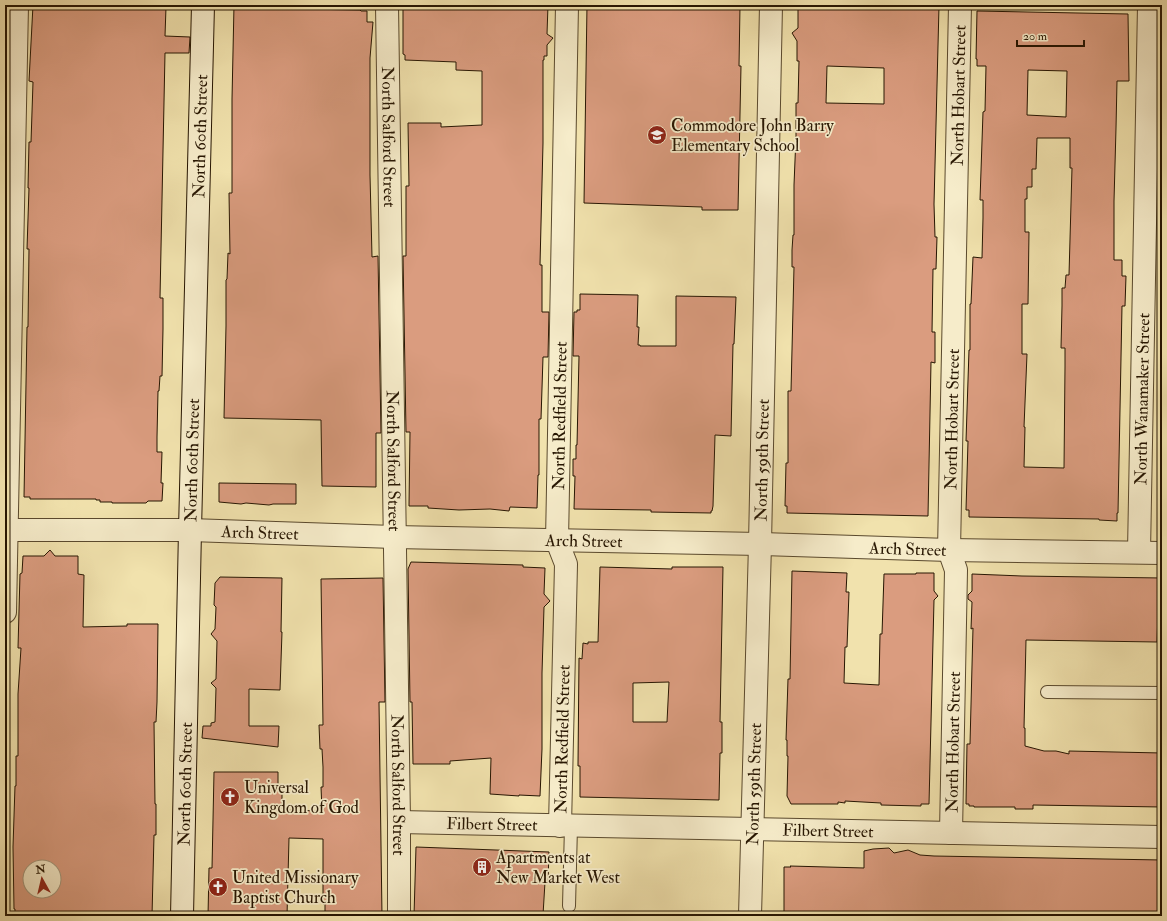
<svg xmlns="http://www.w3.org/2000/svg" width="1167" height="921" viewBox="0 0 1167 921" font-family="'IM FELL Double Pica',serif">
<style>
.building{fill:#da9c7f;stroke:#271602;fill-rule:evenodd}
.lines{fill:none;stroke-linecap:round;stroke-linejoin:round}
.lane-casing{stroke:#5a492d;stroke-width:14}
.street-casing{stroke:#5a492d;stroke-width:24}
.secondary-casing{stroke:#271602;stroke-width:24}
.lane{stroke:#f6ecca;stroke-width:12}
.street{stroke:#f6ecca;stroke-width:22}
.secondary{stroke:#f6ecca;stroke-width:22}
.labels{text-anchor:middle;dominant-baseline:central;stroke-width:3.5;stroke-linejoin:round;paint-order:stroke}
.street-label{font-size:17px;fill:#271602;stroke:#f6ecca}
.poi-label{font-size:17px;fill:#271602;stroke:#f6ecca;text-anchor:start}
</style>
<rect width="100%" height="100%" fill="#f1e2ad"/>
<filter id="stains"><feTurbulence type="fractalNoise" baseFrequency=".005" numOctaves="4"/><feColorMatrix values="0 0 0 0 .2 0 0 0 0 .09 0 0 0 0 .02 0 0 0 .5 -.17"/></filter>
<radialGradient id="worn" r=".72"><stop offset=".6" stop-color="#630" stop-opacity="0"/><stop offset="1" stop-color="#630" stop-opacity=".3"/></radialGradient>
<g class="building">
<polygon points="33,5 80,5 166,7 165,36 190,37 189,53 165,53 160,298 163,298 163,329 162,376 160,376 159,391 158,391 157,437 157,452 162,452 161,483 163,483 162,501 148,501 146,503 112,503 112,502 100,502 100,500 96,500 96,499 30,499 30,497 24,497 27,327 28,327 29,249 27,249 29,188 28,188 29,142 31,142 33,82 29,81"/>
<polygon points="234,5 301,5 301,9 360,10 361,11 367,11 367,22 373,22 370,58 370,175 372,257 378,256 381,433 376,433 376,487 322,486 321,420 224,418 226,326 226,280 227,279 228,253 230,254 229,193 232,193 232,99"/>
<polygon points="403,5 548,5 547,34 553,38 547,45 547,56 544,56 544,60 543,60 543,143 540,265 542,265 542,312 549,312 548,357 543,357 541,419 539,419 539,475 538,475 537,508 510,507 509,511 490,509 459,510 428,508 428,506 409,506 410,432 406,432 403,256 406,256 406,186 409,186 408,123 441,123 441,127 482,125 482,71 456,70 456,62 405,60 405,55 403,54"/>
<polygon points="587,5 740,6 739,66 741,66 738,210 702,210 702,207 584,203"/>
<path d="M798 5 939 6 934 204 935 237H937L936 269H933L932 332H935V363L931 362 928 516 787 513V506H785L786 463H788V391H791L794 267H792V250L793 235H794V185L796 136V103H798L799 61H797V41L792 33 798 28ZM827 66 884 68V104L826 103Z"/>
<path d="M977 11 1128 14 1129 81H1117L1116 128 1114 201V260H1122V276H1126L1125 306H1122L1118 513H1117V521L1099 520V519L969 517V510H966L968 441H966L969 350H970V304H971L973 257 982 258 983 218V200H980L983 112 985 111 986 66H977V59H976ZM1028 70 1067 71 1066 117 1027 115ZM1037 138H1070V168H1072L1069 275H1066L1065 288H1062V306L1061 348H1065V367L1064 468 1024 467 1025 427H1024L1027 354H1022V304H1028L1029 232H1025V199H1027V187H1032V169H1036Z"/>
<polygon points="580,294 638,295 637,327 639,327 638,345 640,345 640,346 676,346 676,296 736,297 734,344 733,344 731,436 715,435 713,506 712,511 711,511 711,513 651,512 651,510 574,509 575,476 573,476 573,459 576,459 576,445 577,445 579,356 573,356 574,312 577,312 577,310 580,310"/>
<polygon points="219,483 296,484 296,504 273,504 269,505 246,503 241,504 219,502"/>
<path d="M50 550 55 556H78V574L84 575 83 627 127 626V624H158L157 702 156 722H154L155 804H156V835H154L152 916H15V909H14L13 847 15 786H16V756H18V694L21 648H18L20 574 22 573 23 556H44ZM30 867H54V891H30Z"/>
<polygon points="411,562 523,565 523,567 545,568 544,594 550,601 544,607 542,673 542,749 540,796 519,795 519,796 490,794 491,758 450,761 450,764 413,764 412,702 410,702 408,569"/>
<path d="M600 567 672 569V567H723L720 722H722V753H720L719 800 580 797V766H578L579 658 582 659 583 643 588 644V642H598ZM669 682 667 722H633V683Z"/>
<polygon points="792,571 847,573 846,592 849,592 847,647 845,647 844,683 879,685 880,634 882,634 884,574 916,574 916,573 934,573 934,591 938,596 934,600 929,804 921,804 921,806 881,805 881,803 845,801 845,803 838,802 838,804 791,804 787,796 788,756 787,756 787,740 786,740 788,679 790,679"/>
<polygon points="972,574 1022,576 1162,578 1162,612 1158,612 1157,642 1026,640 1024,728 1025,728 1025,746 1044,751 1056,751 1069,754 1069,751 1162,753 1162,807 1033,805 1033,809 1015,809 1015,807 974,807 974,806 969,806 969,804 966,804 967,744 970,744 972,666 973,628 971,629 972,602 968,599 968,595 972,591"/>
<polygon points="220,577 282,578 281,632 282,632 280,690 249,689 249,726 279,726 278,747 202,738 203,726 211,726 211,723 215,722 216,688 211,683 216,679 217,641 211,634 215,629 216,607 214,605 215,583"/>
<polygon points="383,578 385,702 379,702 382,916 325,916 325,904 323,904 323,839 289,838 287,916 243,915 243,916 208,916 209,868 212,868 214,772 278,772 278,789 282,789 282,810 322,811 321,787 323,787 323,767 322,749 320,749 319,725 323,725 321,579"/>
<polygon points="416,847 549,852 548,882 545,882 543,915 482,913 482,916 414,916"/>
<polygon points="889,848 894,853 908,850 920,855 934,856 1162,860 1162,894 1159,891 1158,916 1078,916 1078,914 1057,913 1035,913 1035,916 784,916 784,867 791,867 790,866 864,868 864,851 873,849"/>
</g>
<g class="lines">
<g class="lane-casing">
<g id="lane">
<polyline points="1047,692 1162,693"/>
<polyline points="569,906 571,826"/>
</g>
</g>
<g class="street-casing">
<g id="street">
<path id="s1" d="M387 5 399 822V916"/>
<path id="s2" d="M5 530H190L394 537 760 544 949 550 1162 553"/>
<path id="s3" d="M1139 552 1149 5"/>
<polyline points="5,612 17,5"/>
<path id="s4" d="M399 822 1162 837"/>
<path id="s5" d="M560 826 566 564 557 541 567 5"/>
<path id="s6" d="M951 833 956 570 949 550 960 5"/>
<path id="s7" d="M750 916 760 544 771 5"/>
</g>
</g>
<g class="secondary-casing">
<g id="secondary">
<path id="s8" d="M182 916 190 530 203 5"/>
</g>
</g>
<use href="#lane" class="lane"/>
<use href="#street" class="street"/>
<use href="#secondary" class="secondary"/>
</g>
<defs>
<g id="school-disc" transform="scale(1)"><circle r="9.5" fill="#8f2418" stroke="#f6ecca"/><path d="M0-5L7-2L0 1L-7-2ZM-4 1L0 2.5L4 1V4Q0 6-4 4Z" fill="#fff"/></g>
<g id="church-disc" transform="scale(1)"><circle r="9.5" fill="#8f2418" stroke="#f6ecca"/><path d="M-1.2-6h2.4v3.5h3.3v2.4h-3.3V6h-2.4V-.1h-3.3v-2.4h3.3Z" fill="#fff"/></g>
<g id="building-disc" transform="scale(1)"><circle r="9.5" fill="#8f2418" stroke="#f6ecca"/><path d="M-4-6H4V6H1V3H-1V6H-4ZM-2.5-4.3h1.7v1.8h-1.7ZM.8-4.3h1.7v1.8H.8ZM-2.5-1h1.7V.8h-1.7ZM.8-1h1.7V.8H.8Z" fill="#fff"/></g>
</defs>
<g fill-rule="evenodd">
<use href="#school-disc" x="657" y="135"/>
<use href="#church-disc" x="230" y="797"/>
<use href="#building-disc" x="482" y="867"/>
<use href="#church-disc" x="218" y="887"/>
</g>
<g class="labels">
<g class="street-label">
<text stroke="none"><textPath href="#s6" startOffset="739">North Hobart Street</textPath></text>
<text stroke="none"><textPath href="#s8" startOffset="780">North 60th Street</textPath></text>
<text stroke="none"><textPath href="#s1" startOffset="132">North Salford Street</textPath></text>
<text stroke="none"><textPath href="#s3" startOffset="153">North Wanamaker Street</textPath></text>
<text stroke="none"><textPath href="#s5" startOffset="412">North Redfield Street</textPath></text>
<text stroke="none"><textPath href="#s6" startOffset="415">North Hobart Street</textPath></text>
<text stroke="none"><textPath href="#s8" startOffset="456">North 60th Street</textPath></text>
<text stroke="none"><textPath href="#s1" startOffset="456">North Salford Street</textPath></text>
<text stroke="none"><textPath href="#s7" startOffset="456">North 59th Street</textPath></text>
<text stroke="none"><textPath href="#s2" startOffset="255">Arch Street</textPath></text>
<text stroke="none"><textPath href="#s2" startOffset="579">Arch Street</textPath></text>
<text stroke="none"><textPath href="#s2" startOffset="903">Arch Street</textPath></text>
<text stroke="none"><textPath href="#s5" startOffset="87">North Redfield Street</textPath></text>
<text stroke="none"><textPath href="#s6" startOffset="91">North Hobart Street</textPath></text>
<text stroke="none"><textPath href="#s8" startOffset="132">North 60th Street</textPath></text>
<text stroke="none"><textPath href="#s1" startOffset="780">North Salford Street</textPath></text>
<text stroke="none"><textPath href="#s7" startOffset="132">North 59th Street</textPath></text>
<text stroke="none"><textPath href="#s4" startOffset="93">Filbert Street</textPath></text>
<text stroke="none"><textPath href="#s4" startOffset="429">Filbert Street</textPath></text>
</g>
<g class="poi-label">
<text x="671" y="125">Commodore John Barry<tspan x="671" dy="20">Elementary School</tspan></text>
<text x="244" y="787">Universal<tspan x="244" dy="20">Kingdom of God</tspan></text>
<text x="496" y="857">Apartments at<tspan x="496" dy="20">New Market West</tspan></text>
<text x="232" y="877">United Missionary<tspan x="232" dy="20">Baptist Church</tspan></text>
</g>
</g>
<rect width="1167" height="921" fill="none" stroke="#f1e2ad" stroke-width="20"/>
<rect x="6" y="6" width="1155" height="909" fill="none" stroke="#271602" stroke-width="2"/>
<rect x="10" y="10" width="1147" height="901" fill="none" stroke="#271602"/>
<g transform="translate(42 879) rotate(352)"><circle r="19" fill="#f6ecca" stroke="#a3967a"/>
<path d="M0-3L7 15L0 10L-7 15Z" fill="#8f2418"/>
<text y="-6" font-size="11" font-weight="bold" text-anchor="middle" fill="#271602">N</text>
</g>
<path d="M1017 40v6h67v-6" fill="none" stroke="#271602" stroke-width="2"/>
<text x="1023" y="40" font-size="12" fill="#271602" stroke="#f6ecca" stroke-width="3" paint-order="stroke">20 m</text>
<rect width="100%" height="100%" filter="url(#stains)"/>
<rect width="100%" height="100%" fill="url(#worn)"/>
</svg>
